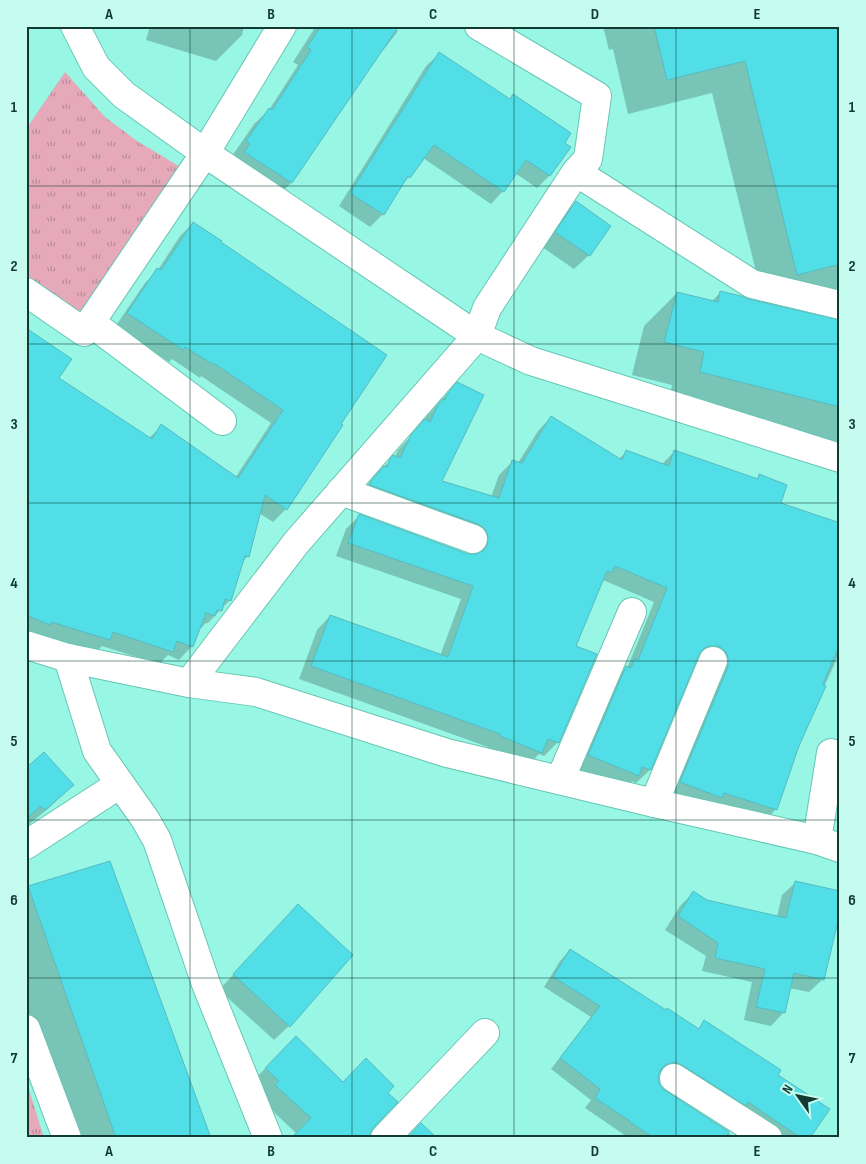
<svg xmlns="http://www.w3.org/2000/svg" width="866" height="1164" viewBox="0 0 866 1164" font-family="'Sofia Sans Condensed',sans-serif">
<style>
.park{fill:url(#park-tufts)}
.shadow{fill:#0003}
.building{fill:#51dee6;stroke:#57bbc1}
.lines{fill:none;stroke-linecap:round;stroke-linejoin:round}
.minor-casing{stroke:#67c5b4;stroke-width:30}
.minor{stroke:#fff;stroke-width:28}
.grid{fill:none;stroke:#113a33;stroke-width:1;stroke-opacity:0.55}
.neatline{fill:none;stroke:#113a33;stroke-width:2}
.grid-label{font-size:16px;text-anchor:middle;font-weight:bold;fill:#113a33}
</style>
<defs>
<pattern id="park-tufts" width="24" height="20" patternUnits="userSpaceOnUse" patternTransform="scale(1.25)"><rect width="24" height="20" fill="#e5a9ba"/><path d="M3 7l-1-3M5 7V3M7 7l1-3M15 17l-1-3M17 17v-4M19 17l1-3" fill="none" stroke="#b88b98"/></pattern>
</defs>
<rect width="100%" height="100%" fill="#97f6e4"/>
<g class="park">
<polygon points="65,72 105,117 137,141 182,168 81,316 26,277 26,129"/>
<polygon points="26,1080 44,1138 26,1138"/>
</g>
<g class="shadow">
<polygon points="150,26 244,26 242,35 216,61 146,40"/>
<polygon points="316,26 397,26 395,29 398,31 385,48 376,58 291,183 277,197 232,156 254,124 269,110 298,65 293,62"/>
<polygon points="603,26 835,26 840,46 840,288 770,305 840,322 840,448 668,405 672,385 632,375 644,326 677,293 711,302 721,292 764,304 712,93 628,114 613,49 609,50"/>
<polygon points="439,54 569,147 549,176 537,188 515,173 503,191 491,204 423,158 409,177 399,187 383,214 370,227 339,206 426,66"/>
<polygon points="576,203 589,255 574,269 542,247 561,217"/>
<polygon points="193,223 339,424 286,509 273,522 259,513 248,556 241,563 230,600 208,623 206,623 201,628 199,627 192,646 179,660 168,655 159,664 102,646 96,652 26,633 26,329 58,379 149,438 162,426 235,478 271,423 201,376 200,378 172,359 169,362 115,327 145,283 158,270 180,236"/>
<polygon points="458,384 440,482 491,497 499,475 513,461 518,463 538,431 551,417 619,459 627,451 661,465 675,451 756,479 760,476 779,503 838,523 840,522 840,652 797,746 776,809 763,823 667,795 705,659 696,658 650,770 636,783 632,781 624,789 575,768 613,681 628,666 654,602 603,580 601,582 575,647 558,742 544,756 539,754 528,765 487,749 488,747 299,679 317,630 330,616 440,656 461,599 336,556 346,529 359,516 467,555 475,555 475,550 359,495 380,470 395,457 398,450 425,421 426,417 444,397"/>
<polygon points="26,769 72,785 51,806 26,827"/>
<polygon points="796,882 823,979 809,992 789,988 784,1012 771,1026 744,1020 752,982 702,971 706,956 665,930 680,906 693,893 706,901 777,917 782,895"/>
<polygon points="29,888 210,1138 72,1138 26,1007 26,890"/>
<polygon points="284,920 289,1026 274,1040 219,990"/>
<polygon points="570,950 666,1011 698,1029 704,1022 776,1075 809,1138 769,1138 664,1072 658,1073 657,1077 659,1085 665,1092 736,1138 629,1138 585,1108 591,1100 551,1069 591,1017 544,987 560,961"/>
<polygon points="296,1037 343,1083 387,1093 369,1134 297,1134 261,1100 251,1083"/>
</g>
<g class="building">
<polygon points="321,26 399,26 292,183 244,152 250,144 246,141 269,108 272,110 311,50 307,47"/>
<polygon points="654,26 836,26 840,41 840,264 797,275 745,61 667,80"/>
<polygon points="439,52 510,99 513,94 571,133 565,143 571,147 550,176 526,160 504,192 434,145 410,178 408,176 384,215 350,193"/>
<polygon points="576,201 611,226 590,256 555,232"/>
<polygon points="193,222 222,241 221,242 387,355 341,424 343,425 287,510 265,495 249,557 245,556 231,601 225,599 222,611 217,610 215,616 206,613 193,647 177,641 173,652 113,632 110,640 51,622 50,625 26,615 26,328 72,359 59,378 152,439 161,424 238,478 283,410 215,364 214,365 185,347 183,350 127,313 157,268 161,270"/>
<polygon points="720,291 741,296 748,299 840,320 840,407 700,372 704,352 664,342 677,292 718,302"/>
<polygon points="457,382 484,395 442,481 499,498 512,460 522,463 551,416 622,460 626,450 669,466 674,450 758,479 759,474 787,485 781,503 840,523 840,644 823,684 826,686 799,746 777,810 724,793 722,798 680,782 728,667 728,658 726,652 719,646 710,646 704,648 699,655 651,770 642,767 639,776 588,755 626,666 631,668 635,658 638,660 667,588 615,566 612,573 607,571 576,646 597,654 559,743 548,739 542,753 500,736 500,734 311,666 330,615 448,657 473,586 348,543 359,514 468,554 476,554 483,551 487,545 488,536 485,529 478,524 370,485 372,480 384,466 387,467 390,459 393,455 400,458 411,435 425,419 430,422 439,403 443,399 445,400 448,393"/>
<polygon points="44,752 74,785 45,810 41,806 26,819 26,768"/>
<polygon points="110,861 211,1138 116,1138 28,886"/>
<polygon points="795,881 840,891 840,913 824,980 794,973 785,1013 756,1007 765,969 715,958 718,943 678,916 693,891 707,900 786,918"/>
<polygon points="298,904 353,955 290,1027 233,974"/>
<polygon points="570,949 666,1010 667,1008 699,1029 704,1020 781,1070 778,1075 830,1109 810,1138 801,1138 748,1102 746,1106 682,1065 675,1062 667,1064 661,1069 658,1077 660,1086 666,1091 729,1132 725,1138 654,1138 630,1122 630,1121 595,1098 600,1089 560,1058 600,1006 553,977"/>
<polygon points="296,1036 343,1082 366,1058 394,1086 388,1093 398,1102 374,1127 370,1134 370,1138 291,1138 311,1118 275,1085 279,1081 265,1068"/>
<polygon points="421,1123 437,1138 407,1138"/>
</g>
<g class="lines">
<g class="minor-casing">
<g id="minor">
<polyline points="75,26 96,67 124,95 205,153 477,336 531,361 840,458"/>
<polyline points="576,172 752,284 840,305"/>
<polyline points="26,292 84,332 205,153 282,26"/>
<polyline points="90,322 222,421"/>
<polyline points="341,491 473,539"/>
<polyline points="26,645 68,658 189,683 256,692 447,753 654,803 817,840 840,848"/>
<polyline points="68,658 97,751 145,819 157,840 206,984 268,1138"/>
<polyline points="189,683 296,543 477,336 487,308 576,172 588,159 597,96 479,26"/>
<polyline points="560,780 632,612"/>
<polyline points="654,803 713,661"/>
<polyline points="817,840 831,753"/>
<polyline points="26,845 120,784"/>
<polyline points="26,1029 67,1138"/>
<polyline points="674,1078 768,1138"/>
<polyline points="385,1138 485,1033"/>
</g>
</g>
<use href="#minor" class="minor"/>
</g>
<path class="grid" d="M190 26V1138M352 26V1138M514 26V1138M676 26V1138M26 186H840M26 344H840M26 503H840M26 661H840M26 820H840M26 978H840"/>
<rect width="866" height="1164" fill="none" stroke="#c6fbf0" stroke-width="55"/>
<g transform="translate(798 1096) rotate(303)" stroke="#c6fbf0" stroke-width="4" paint-order="stroke">
<path d="M0-4L9 19L0 12L-9 19Z" fill="#113a33"/>
<text y="-8" font-size="14" font-weight="bold" text-anchor="middle" fill="#113a33">N</text>
</g>
<rect x="28" y="28" width="810" height="1108" class="neatline"/>
<g class="grid-label">
<text x="109" y="19">A</text>
<text x="271" y="19">B</text>
<text x="433" y="19">C</text>
<text x="595" y="19">D</text>
<text x="757" y="19">E</text>
<text x="14" y="112">1</text>
<text x="852" y="112">1</text>
<text x="14" y="271">2</text>
<text x="852" y="271">2</text>
<text x="14" y="429">3</text>
<text x="852" y="429">3</text>
<text x="14" y="588">4</text>
<text x="852" y="588">4</text>
<text x="14" y="746">5</text>
<text x="852" y="746">5</text>
<text x="14" y="905">6</text>
<text x="852" y="905">6</text>
<text x="14" y="1063">7</text>
<text x="852" y="1063">7</text>
<text x="109" y="1156">A</text>
<text x="271" y="1156">B</text>
<text x="433" y="1156">C</text>
<text x="595" y="1156">D</text>
<text x="757" y="1156">E</text>
</g>
</svg>
